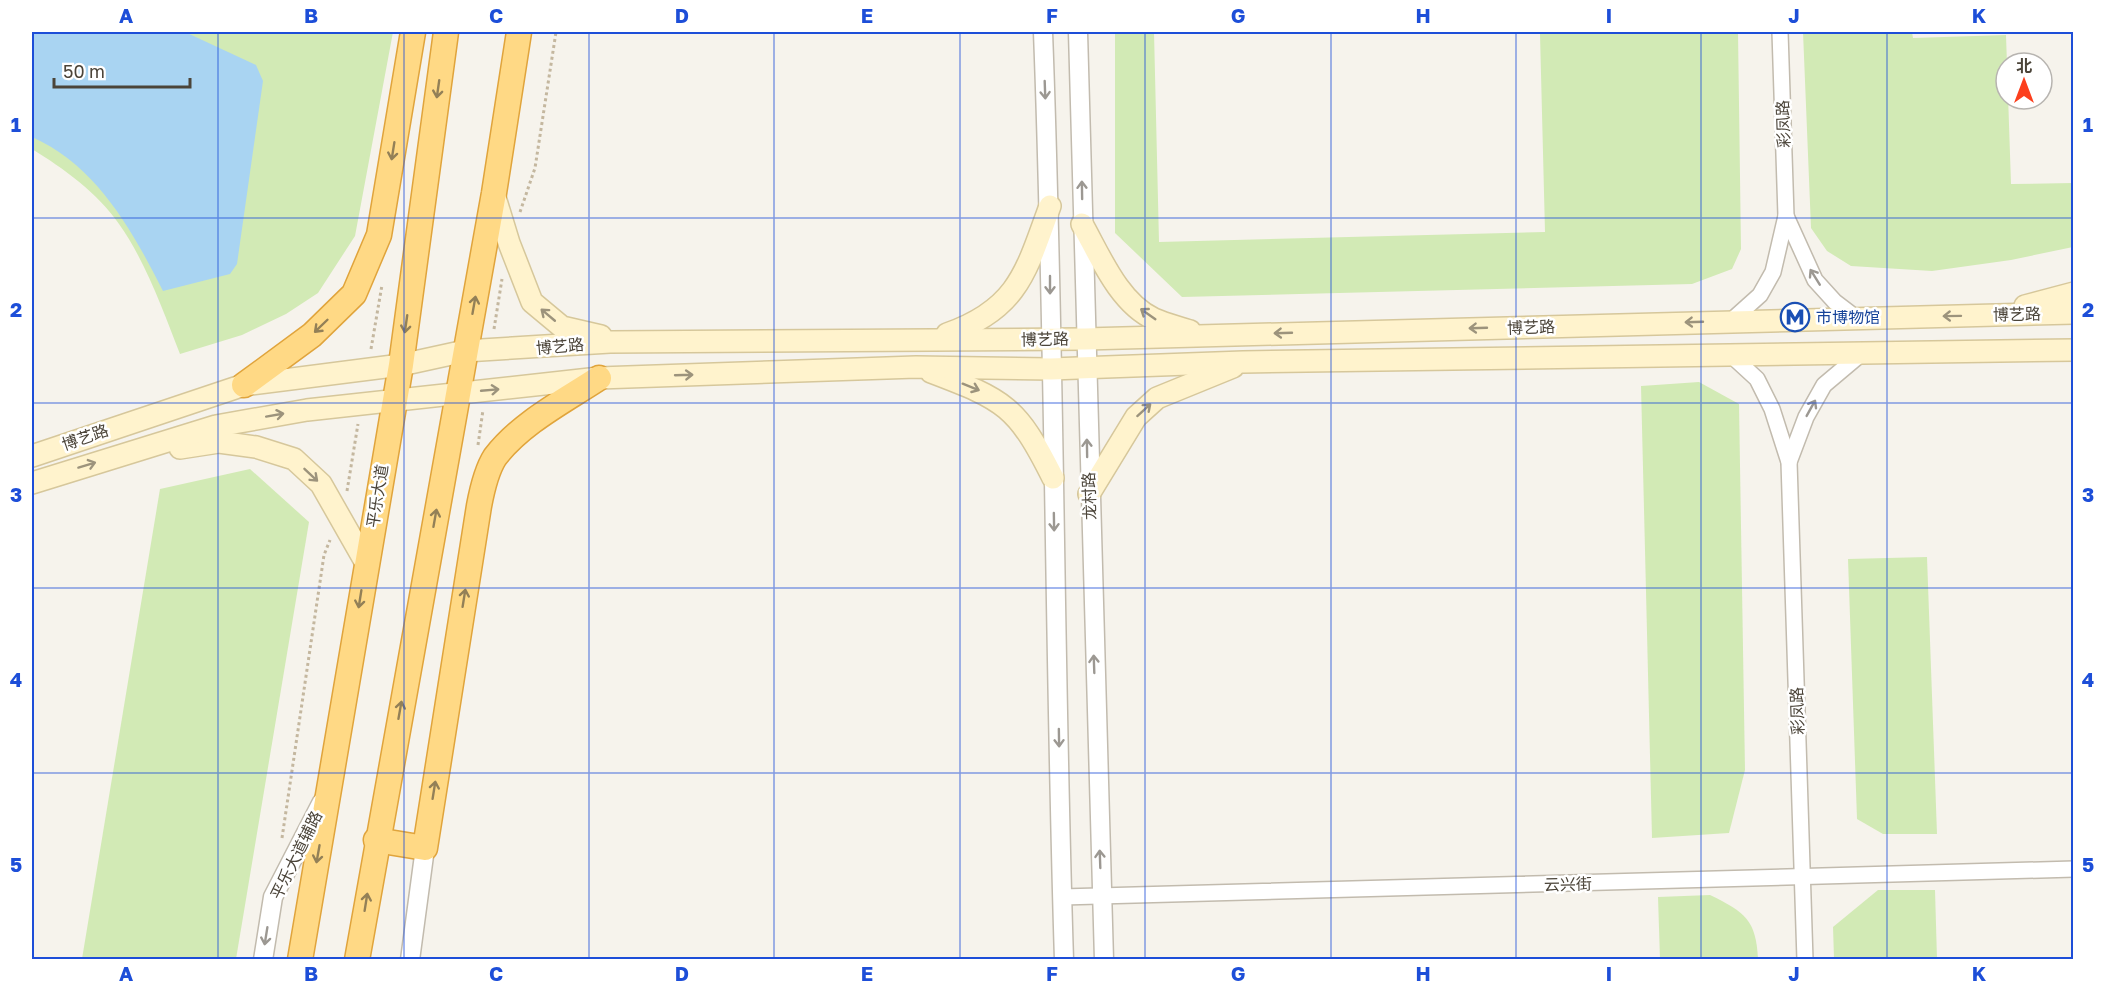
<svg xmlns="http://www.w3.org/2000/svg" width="2105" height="991" viewBox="0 0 2105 991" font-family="'Golos Text','Noto Sans SC',sans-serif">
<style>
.green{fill:#d2eab5}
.water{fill:#a9d4f2}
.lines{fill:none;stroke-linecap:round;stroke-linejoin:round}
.minor-casing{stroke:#c2bbae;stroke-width:18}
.tertiary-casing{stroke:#c2bbae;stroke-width:21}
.secondary-casing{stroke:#d6c79b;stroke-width:24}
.trunk-casing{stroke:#e0a43c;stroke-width:27}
.path{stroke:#c4b79f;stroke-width:3;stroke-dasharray:3 3;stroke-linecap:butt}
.minor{stroke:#fff;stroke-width:15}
.tertiary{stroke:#fff;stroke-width:18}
.secondary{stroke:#fff3cd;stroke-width:21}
.trunk{stroke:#ffd985;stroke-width:24}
.oneway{stroke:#938057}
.oneway2{stroke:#9c9892}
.oneway3{stroke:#9c937c}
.grid{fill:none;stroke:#1d4ed8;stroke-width:1.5;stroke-opacity:0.55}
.labels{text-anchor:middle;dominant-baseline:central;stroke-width:5;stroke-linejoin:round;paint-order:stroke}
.street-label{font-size:16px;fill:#4b4439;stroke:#fff}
.transit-label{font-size:16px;fill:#164399;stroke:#fff;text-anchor:start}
.neatline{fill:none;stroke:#1d4ed8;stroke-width:2}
.grid-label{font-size:20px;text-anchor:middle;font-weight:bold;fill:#1d4ed8}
</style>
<rect width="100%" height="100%" fill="#f6f3ec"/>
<g class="green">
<path d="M32 32H393L355 236 318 293 286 314 242 335 180 354C164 313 145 260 119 224 98 193 63 168 32 149Z"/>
<polygon points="1115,32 1154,32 1159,242 1545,232 1540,34 1738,32 1741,249 1732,269 1692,284 1182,297 1115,233"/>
<polygon points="1803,32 1912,32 1913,38 2006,35 2011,184 2073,183 2073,247 2011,260 1932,271 1851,266 1827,251 1811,228"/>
<polygon points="1699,382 1739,404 1745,770 1729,833 1652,838 1641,386"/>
<polygon points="250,469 309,522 236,959 82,959 160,489"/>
<polygon points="1927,557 1937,834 1883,834 1857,819 1848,559"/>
<polygon points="1878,890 1935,890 1937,959 1834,959 1833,927"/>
<path d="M1710 895C1745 912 1756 920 1758 959H1660L1658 897Z"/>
</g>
<path class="water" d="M32 32H185L256 65 263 81 237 264 230 274 163 291C132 230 97 166 32 137Z"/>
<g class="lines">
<g class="minor-casing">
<g id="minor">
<polyline points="1786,216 1815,280 1835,302 1856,318"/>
<polyline points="1731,321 1760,295 1773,272 1786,216 1780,32"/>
<polyline points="1732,356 1757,379 1772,409 1789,462 1805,960"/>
<polyline points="1789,462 1806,417 1824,385 1862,353"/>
<polyline points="1062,897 2074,869"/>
</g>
</g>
<g class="tertiary-casing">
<g id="tertiary">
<path d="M1043 32C1055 341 1054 650 1064 960"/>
<polyline points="1078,32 1104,960"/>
<polyline points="263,960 273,897 322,802"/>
<polyline points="410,960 425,848"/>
</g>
</g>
<g class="secondary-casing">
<g id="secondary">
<polyline points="494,194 509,243 532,302 562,327 601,336"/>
<path d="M1082 224C1100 256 1119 303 1154 319 1165 324 1178 327 1190 331"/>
<polyline points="2025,306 2074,293"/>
<path d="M947 334C1018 309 1026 272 1050 206"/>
<path d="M931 372C1005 400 1017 406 1053 478"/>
<polyline points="180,448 219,442 256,447 294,459 321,484 366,563"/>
<polyline points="32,456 244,385 401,365 465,351 610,342 1085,339 2074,313"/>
<polyline points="32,483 216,426 307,410 599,378 916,367 1051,369 1243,362 2074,350"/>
<polyline points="1089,494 1136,417 1157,398 1233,367"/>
</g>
</g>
<g class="trunk-casing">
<g id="trunk">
<polyline points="244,385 312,335 354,294 379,235 413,32"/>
<path d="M376 840 425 848 479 506C482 490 486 471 495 457 521 423 564 401 599 378"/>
<polyline points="300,960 401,365 446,32"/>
<polyline points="357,960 494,193 519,32"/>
</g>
</g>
<g class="path">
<polyline points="520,212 535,168 556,32"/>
<polyline points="494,329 502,279"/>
<polyline points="371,349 382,285"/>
<polyline points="478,445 483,410"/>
<polyline points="347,491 358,424"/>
<polyline points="282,838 324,555 330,540"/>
</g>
<use href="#minor" class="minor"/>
<use href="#tertiary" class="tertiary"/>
<use href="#secondary" class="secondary"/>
<use href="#trunk" class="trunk"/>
</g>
<defs><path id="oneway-shaft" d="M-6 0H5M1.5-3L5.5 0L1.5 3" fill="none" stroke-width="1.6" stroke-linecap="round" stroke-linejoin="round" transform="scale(1.5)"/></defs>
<g class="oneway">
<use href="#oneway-shaft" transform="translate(438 89) rotate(98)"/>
<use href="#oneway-shaft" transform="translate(393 151) rotate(99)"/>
<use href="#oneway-shaft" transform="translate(474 305) rotate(-80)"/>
<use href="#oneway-shaft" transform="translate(406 324) rotate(98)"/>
<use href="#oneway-shaft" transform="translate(321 326) rotate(136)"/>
<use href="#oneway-shaft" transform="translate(435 518) rotate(-80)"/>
<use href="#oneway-shaft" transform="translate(464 598) rotate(-81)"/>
<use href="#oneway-shaft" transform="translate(360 599) rotate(99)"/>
<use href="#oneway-shaft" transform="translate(400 710) rotate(-80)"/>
<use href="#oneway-shaft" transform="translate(434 790) rotate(-81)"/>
<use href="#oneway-shaft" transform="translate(318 854) rotate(100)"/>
<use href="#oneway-shaft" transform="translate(366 902) rotate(-81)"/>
</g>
<g class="oneway2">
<use href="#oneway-shaft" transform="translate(1045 90) rotate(88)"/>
<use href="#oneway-shaft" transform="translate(1082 190) rotate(-91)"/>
<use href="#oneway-shaft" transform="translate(1815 277) rotate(-122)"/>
<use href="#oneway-shaft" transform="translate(1050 285) rotate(90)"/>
<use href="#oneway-shaft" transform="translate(1811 408) rotate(-61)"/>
<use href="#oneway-shaft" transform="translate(1087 448) rotate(-91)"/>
<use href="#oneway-shaft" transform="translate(1054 522) rotate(89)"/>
<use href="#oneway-shaft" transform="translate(1094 664) rotate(-92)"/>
<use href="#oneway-shaft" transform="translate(1059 738) rotate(89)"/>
<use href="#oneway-shaft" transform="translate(1100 859) rotate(-92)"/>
<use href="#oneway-shaft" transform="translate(266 936) rotate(99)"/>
</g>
<g class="oneway3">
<use href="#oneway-shaft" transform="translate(1148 314) rotate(-145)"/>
<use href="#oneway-shaft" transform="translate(548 315) rotate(-140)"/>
<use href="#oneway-shaft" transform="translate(1952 316) rotate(179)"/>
<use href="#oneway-shaft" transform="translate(1694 322) rotate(178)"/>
<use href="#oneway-shaft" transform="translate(1478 328) rotate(178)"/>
<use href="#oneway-shaft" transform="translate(1283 333) rotate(178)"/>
<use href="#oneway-shaft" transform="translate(684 375) rotate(-2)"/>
<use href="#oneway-shaft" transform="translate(971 387) rotate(22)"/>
<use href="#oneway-shaft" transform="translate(490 390) rotate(-5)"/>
<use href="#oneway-shaft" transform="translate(1144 410) rotate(-42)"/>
<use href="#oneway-shaft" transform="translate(275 415) rotate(-10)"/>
<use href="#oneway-shaft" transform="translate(87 465) rotate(-17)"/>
<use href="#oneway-shaft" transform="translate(311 475) rotate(43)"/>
</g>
<path class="grid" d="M218 32V960M404 32V960M589 32V960M774 32V960M960 32V960M1145 32V960M1331 32V960M1516 32V960M1701 32V960M1887 32V960M32 218H2074M32 403H2074M32 588H2074M32 773H2074"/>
<defs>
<g id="metro-ring" transform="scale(1.5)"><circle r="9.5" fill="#fff" stroke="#1a4fb4" stroke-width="1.5"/><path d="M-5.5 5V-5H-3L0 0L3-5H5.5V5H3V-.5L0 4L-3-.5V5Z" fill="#1a4fb4"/></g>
</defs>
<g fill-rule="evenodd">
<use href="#metro-ring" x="1795" y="317"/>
</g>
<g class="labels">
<g class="street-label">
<text transform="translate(1783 124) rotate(-92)">彩凤路</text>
<text transform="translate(2017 314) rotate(-1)">博艺路</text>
<text transform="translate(1531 327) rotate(-2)">博艺路</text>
<text transform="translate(1045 339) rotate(-1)">博艺路</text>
<text transform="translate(560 346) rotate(-5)">博艺路</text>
<text transform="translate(85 437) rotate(-19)">博艺路</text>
<text transform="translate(377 496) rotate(-81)">平乐大道</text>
<text transform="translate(1089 496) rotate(-92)">龙村路</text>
<text transform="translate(1797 711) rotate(-92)">彩凤路</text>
<text transform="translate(296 855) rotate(-64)">平乐大道辅路</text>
<text transform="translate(1568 884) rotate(-1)">云兴街</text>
</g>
<g class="transit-label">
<text x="1816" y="317">市博物馆</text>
</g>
</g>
<rect width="2105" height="991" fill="none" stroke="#ffffff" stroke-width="66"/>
<g transform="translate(2024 81)"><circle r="28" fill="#ffffff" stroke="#b7b4b0" stroke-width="1.5"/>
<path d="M0-4.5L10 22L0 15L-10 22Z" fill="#fc3f1d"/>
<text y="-9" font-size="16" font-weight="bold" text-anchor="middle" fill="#4b4439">北</text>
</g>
<path d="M54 78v9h136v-9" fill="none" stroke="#4b4439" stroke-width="3"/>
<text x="63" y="78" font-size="18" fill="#4b4439" stroke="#ffffff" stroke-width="4.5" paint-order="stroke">50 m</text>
<rect x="33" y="33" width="2039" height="925" class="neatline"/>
<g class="grid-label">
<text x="126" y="23">A</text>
<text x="311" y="23">B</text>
<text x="496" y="23">C</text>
<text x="682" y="23">D</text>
<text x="867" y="23">E</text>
<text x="1052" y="23">F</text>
<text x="1238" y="23">G</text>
<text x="1423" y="23">H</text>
<text x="1609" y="23">I</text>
<text x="1794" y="23">J</text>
<text x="1979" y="23">K</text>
<text x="16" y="132">1</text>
<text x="2088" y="132">1</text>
<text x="16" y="317">2</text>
<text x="2088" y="317">2</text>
<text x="16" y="502">3</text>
<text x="2088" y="502">3</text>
<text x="16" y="687">4</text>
<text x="2088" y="687">4</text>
<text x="16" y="872">5</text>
<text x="2088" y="872">5</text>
<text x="126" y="981">A</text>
<text x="311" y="981">B</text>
<text x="496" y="981">C</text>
<text x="682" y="981">D</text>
<text x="867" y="981">E</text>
<text x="1052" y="981">F</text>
<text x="1238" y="981">G</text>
<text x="1423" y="981">H</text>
<text x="1609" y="981">I</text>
<text x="1794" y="981">J</text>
<text x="1979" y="981">K</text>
</g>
</svg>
